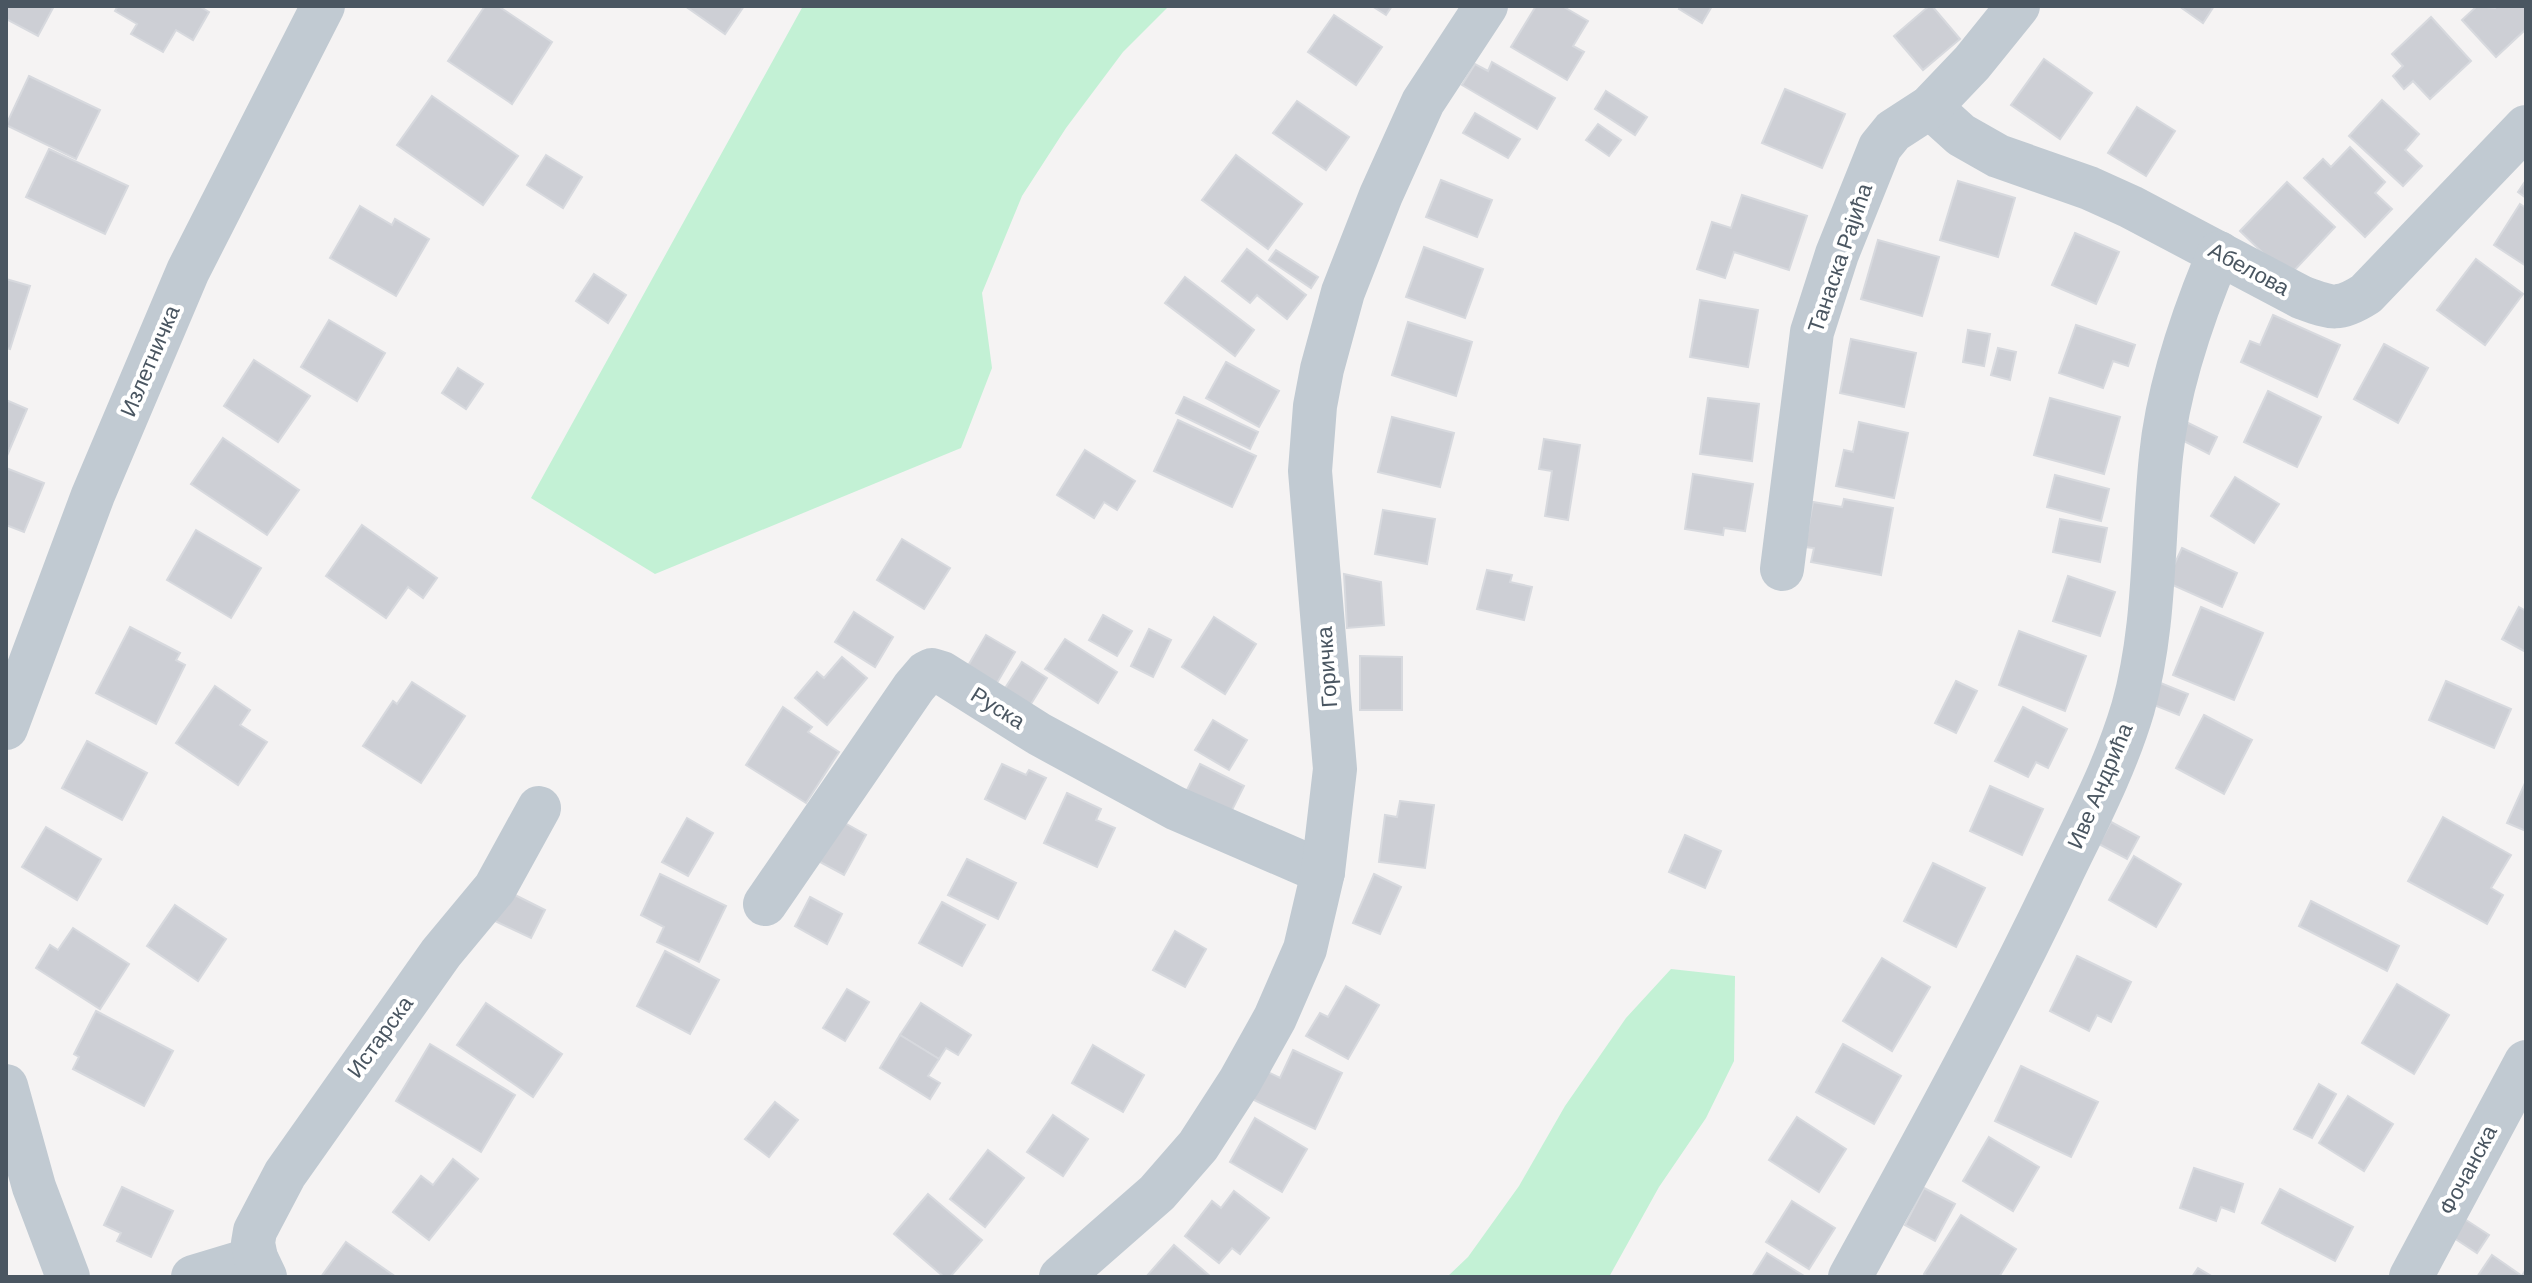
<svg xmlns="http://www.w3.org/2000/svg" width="2532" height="1283" viewBox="0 0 2532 1283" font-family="'DM Sans',sans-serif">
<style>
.green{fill:#c3f1d5}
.building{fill:#cdcfd5;stroke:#d7d9de;stroke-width:2}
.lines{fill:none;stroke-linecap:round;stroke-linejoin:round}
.minor{stroke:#c1cad2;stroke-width:44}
.labels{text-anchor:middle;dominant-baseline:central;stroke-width:8;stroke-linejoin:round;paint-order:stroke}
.street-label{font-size:22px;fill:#4a5661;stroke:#fff}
</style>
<rect width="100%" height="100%" fill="#f5f3f3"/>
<g class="green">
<polygon points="803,6 1169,6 1123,52 1066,128 1022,196 982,293 992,368 961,448 655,574 531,498"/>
<polygon points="1671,969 1735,976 1734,1061 1706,1118 1659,1187 1609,1277 1447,1277 1468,1257 1519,1186 1565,1106 1626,1018"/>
</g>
<g class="building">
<polygon points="6,6 54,6 38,36 6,19"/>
<polygon points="118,6 199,6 209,12 193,40 176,30 163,52 131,34 137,24 115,11"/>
<polygon points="485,6 498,6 552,42 512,104 448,61"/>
<polygon points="685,6 744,6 725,34"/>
<polygon points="1372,6 1392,6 1386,15"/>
<polygon points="1536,6 1562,6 1588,21 1573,46 1584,52 1567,80 1511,47"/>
<polygon points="1681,6 1712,6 1702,23 1679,9"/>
<polygon points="1929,6 1932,6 1960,39 1923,70 1894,36"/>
<polygon points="2179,6 2214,6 2203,23"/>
<polygon points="2477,6 2495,8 2497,6 2526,6 2526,29 2496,57 2462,20"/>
<polygon points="1334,15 1382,47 1356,85 1308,52"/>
<polygon points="2431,17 2471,61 2430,99 2413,81 2404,89 2393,76 2403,66 2392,54"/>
<polygon points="2044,59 2092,93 2060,139 2011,105"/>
<polygon points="1492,62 1555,98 1537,129 1462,85 1475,64 1488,71"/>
<polygon points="29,76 100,110 76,159 6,125"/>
<polygon points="1785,89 1845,114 1822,168 1762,143"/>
<polygon points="1606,91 1647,117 1635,135 1595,109"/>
<polygon points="432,96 518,156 483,205 397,145"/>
<polygon points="2382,100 2419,134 2405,150 2422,166 2403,186 2349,136"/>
<polygon points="1297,101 1349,137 1326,170 1273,133"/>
<polygon points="2137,107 2175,131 2146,176 2108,153"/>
<polygon points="1475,113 1520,139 1508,158 1463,133"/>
<polygon points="1598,124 1621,140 1609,156 1586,140"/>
<polygon points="2350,147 2385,182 2375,193 2392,209 2365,237 2304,178 2323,159 2331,167"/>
<polygon points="49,149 128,186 105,234 26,197"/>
<polygon points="546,155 582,177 563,208 527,185"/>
<polygon points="1236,155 1302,204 1268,249 1202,200"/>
<polygon points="1441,180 1492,200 1477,237 1426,217"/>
<polygon points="2526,180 2526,198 2518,192"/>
<polygon points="1958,181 2015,198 1998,257 1940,240"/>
<polygon points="2287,182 2335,227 2288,277 2240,231"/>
<polygon points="1742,195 1807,216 1789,270 1734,252 1725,278 1697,269 1712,222 1731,228"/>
<polygon points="2520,204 2526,208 2526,266 2494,245"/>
<polygon points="360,206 392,225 395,219 429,239 396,296 330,258"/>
<polygon points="2075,233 2119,252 2096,304 2052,285"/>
<polygon points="1878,240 1939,257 1922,316 1861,299"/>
<polygon points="1424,247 1483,269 1465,318 1406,297"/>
<polygon points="1247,249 1306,295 1287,319 1257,295 1250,303 1222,281"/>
<polygon points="1276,250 1318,277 1311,288 1269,260"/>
<polygon points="2476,259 2523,294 2485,345 2437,310"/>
<polygon points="594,274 626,295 608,323 576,301"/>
<polygon points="1185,277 1254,330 1235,356 1165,303"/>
<polygon points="6,279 30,286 10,349 6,348"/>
<polygon points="1700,300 1758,310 1748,367 1690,357"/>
<polygon points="2273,315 2340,345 2317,397 2241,362 2250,341 2260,345"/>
<polygon points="329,320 385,353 357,401 301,367"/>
<polygon points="1408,322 1472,342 1456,396 1392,375"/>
<polygon points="2076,325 2135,345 2128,366 2113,361 2103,388 2059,373"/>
<polygon points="1968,330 1990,334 1984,366 1963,362"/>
<polygon points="1851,339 1916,353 1904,407 1840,393"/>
<polygon points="2384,344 2428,368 2398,423 2354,399"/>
<polygon points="1998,348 2016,352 2010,380 1991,375"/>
<polygon points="254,360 310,396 278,442 224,406"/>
<polygon points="1226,362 1279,391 1259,427 1206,398"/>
<polygon points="458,368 483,384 466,409 442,393"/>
<polygon points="2268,391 2321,417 2297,467 2244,442"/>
<polygon points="1184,397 1258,432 1250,449 1176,413"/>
<polygon points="1708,398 1759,404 1752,461 1700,454"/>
<polygon points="2050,398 2120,417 2104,474 2034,455"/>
<polygon points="6,400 27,409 6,458"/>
<polygon points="1392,417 1454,433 1440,487 1378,472"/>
<polygon points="1178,420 1256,456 1232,507 1154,471"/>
<polygon points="1859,422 1908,433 1894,498 1836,486 1844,450 1853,452"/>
<polygon points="2186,422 2217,437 2209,454 2178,438"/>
<polygon points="223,438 299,490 267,535 191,484"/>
<polygon points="1544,439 1580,445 1568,520 1545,516 1552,471 1539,469"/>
<polygon points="1085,450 1135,481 1117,510 1104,502 1094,518 1057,495"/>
<polygon points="6,468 44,483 24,532 6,525"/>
<polygon points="1693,474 1753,484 1745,531 1724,528 1723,535 1685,529"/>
<polygon points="2055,475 2109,489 2101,521 2047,507"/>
<polygon points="2235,477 2279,504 2254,543 2211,516"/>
<polygon points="1844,499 1893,508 1881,575 1811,562 1814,548 1805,547 1813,502 1842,507"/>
<polygon points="1383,510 1435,519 1427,564 1375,554"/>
<polygon points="2060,519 2107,528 2100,562 2053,552"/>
<polygon points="362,525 437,578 423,598 408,587 386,618 326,576"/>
<polygon points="196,530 261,568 231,618 167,580"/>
<polygon points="902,539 950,568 924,609 877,580"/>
<polygon points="2182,548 2237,573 2222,607 2166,582"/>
<polygon points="1487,570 1512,575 1510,582 1532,587 1524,620 1477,609"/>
<polygon points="1344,574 1381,582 1384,625 1347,628"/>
<polygon points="2068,576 2115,592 2100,636 2053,621"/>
<polygon points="2201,607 2263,633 2234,700 2173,675"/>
<polygon points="2519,607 2526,611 2526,652 2502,639"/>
<polygon points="854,612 893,637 875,667 835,642"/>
<polygon points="1103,615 1132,631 1117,656 1089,640"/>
<polygon points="1214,617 1256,644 1225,694 1182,667"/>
<polygon points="130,627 180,653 176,660 185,665 156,724 96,693"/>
<polygon points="1149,629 1171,640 1153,677 1131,666"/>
<polygon points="2019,631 2086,656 2065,711 1999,685"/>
<polygon points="986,635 1015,652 994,688 965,671"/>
<polygon points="1065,639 1117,672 1098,703 1045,669"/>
<polygon points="1360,656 1402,657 1402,710 1360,710"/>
<polygon points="842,657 867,678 827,725 795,698 817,672 824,678"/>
<polygon points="1022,662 1047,678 1026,712 1000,696"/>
<polygon points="1956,681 1977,691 1956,733 1935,723"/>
<polygon points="2446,681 2511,709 2494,748 2429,720"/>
<polygon points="412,682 465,716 421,783 363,746 393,701 397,704"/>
<polygon points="2158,682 2188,694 2179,715 2149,703"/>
<polygon points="215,686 250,710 240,725 267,742 238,785 176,743"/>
<polygon points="783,707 812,727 808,732 839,752 806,803 746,765"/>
<polygon points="2023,707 2067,729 2048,768 2036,762 2028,777 1995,761"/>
<polygon points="2204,715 2252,740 2224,794 2176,768"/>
<polygon points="1213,720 1247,740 1229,770 1195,750"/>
<polygon points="87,741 147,773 122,820 62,788"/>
<polygon points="1002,764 1026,775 1029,770 1046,778 1025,819 985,799"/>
<polygon points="1200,764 1244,786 1226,822 1182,800"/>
<polygon points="2526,781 2526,831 2507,823"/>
<polygon points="1990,786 2043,809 2022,855 1970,831"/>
<polygon points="1067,793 1101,809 1096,820 1115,828 1097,867 1044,843"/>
<polygon points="1400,801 1434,805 1425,868 1379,862 1385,815 1397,817"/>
<polygon points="834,817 866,835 844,875 811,857"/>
<polygon points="2443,817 2511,855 2491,888 2503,895 2487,924 2408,881"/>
<polygon points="687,818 713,833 688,876 662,862"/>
<polygon points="2111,822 2139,837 2127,859 2099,844"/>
<polygon points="46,827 101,859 77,900 22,867"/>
<polygon points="1685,835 1721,851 1705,888 1669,872"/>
<polygon points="2134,856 2181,884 2156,927 2109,900"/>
<polygon points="967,859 1016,883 998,919 948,895"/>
<polygon points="1933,863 1985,888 1956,947 1904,921"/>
<polygon points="660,874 726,906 699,962 657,942 664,927 641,915"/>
<polygon points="1374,874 1401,887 1380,934 1353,923"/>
<polygon points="509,892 545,910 531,938 495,921"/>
<polygon points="810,897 842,914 827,944 795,926"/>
<polygon points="2311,901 2399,946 2387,971 2299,926"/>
<polygon points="942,902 985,925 962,966 919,943"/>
<polygon points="175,905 226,939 198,981 147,946"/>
<polygon points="73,928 129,964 100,1009 36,968 50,945 58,950"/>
<polygon points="1175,931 1206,949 1185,987 1153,970"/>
<polygon points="665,951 719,980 690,1034 637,1006"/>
<polygon points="2077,956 2131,982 2111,1022 2097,1015 2089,1031 2050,1011"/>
<polygon points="1882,958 1930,987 1892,1051 1843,1021"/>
<polygon points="2397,984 2449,1015 2414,1074 2362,1043"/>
<polygon points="1346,986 1379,1005 1348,1059 1306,1036 1320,1013 1328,1017"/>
<polygon points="847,989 869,1002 845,1041 823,1028"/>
<polygon points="486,1003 562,1054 533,1097 457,1045"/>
<polygon points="921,1003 971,1035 958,1055 946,1048 939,1059 900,1035"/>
<polygon points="96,1011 173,1051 144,1106 73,1069 79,1057 74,1054"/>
<polygon points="900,1035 939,1059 928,1076 940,1083 930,1099 880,1068"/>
<polygon points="430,1044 515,1095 481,1152 396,1101"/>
<polygon points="1843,1044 1901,1076 1874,1124 1816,1092"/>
<polygon points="1093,1045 1144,1075 1123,1112 1072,1083"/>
<polygon points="1293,1050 1342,1073 1315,1129 1252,1099 1266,1071 1280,1078"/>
<polygon points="2021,1066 2098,1102 2071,1157 1995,1121"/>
<polygon points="2319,1084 2336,1094 2312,1138 2294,1129"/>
<polygon points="2348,1096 2393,1124 2364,1171 2319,1143"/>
<polygon points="775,1102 798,1120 769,1157 745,1139"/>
<polygon points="1053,1115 1088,1139 1063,1176 1027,1152"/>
<polygon points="1797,1117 1846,1149 1819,1192 1769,1160"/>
<polygon points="1255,1118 1307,1149 1282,1192 1230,1162"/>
<polygon points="1989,1137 2039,1167 2013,1211 1963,1181"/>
<polygon points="988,1150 1024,1178 985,1227 950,1199"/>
<polygon points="453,1159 478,1179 429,1240 393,1212 421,1176 433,1185"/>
<polygon points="2194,1168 2243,1184 2234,1212 2221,1207 2216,1221 2180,1208"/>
<polygon points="122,1187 173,1211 151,1257 117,1241 121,1233 104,1225"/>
<polygon points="1924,1188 1955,1204 1935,1241 1905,1225"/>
<polygon points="2280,1189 2353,1227 2335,1261 2262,1223"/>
<polygon points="1234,1191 1269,1218 1240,1254 1232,1248 1219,1263 1185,1236 1212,1201 1221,1208"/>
<polygon points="928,1194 982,1240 950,1277 944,1277 894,1234"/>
<polygon points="1792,1201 1835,1228 1809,1269 1766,1242"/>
<polygon points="1961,1215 2016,1249 1999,1277 1928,1277 1924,1274"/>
<polygon points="2463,1218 2489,1235 2477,1253 2451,1236"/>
<polygon points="346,1242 396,1277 321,1277"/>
<polygon points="1174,1245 1211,1277 1146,1277"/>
<polygon points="1767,1253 1804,1276 1803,1277 1752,1277"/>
<polygon points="2492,1255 2522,1276 2526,1269 2526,1277 2477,1277"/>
<polygon points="2198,1268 2213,1277 2192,1277"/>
</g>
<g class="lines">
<g class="minor">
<path d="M1930 107 1961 135 1998 156 2089 188 2131 207 2301 297C2331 308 2338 312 2366 294L2526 127"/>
<polyline points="1782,569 1812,332 1837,254 1880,147 1893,131 1930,107 1972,63 2018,6"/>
<polyline points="6,728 93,495 188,271 323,6"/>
<polyline points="765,904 914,687 926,673 932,670 942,673 1039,734 1175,808 1323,872"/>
<polyline points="6,1086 34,1187 68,1277"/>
<polyline points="193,1277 256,1258"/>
<polyline points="265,1277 256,1258 253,1243 255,1231 285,1174 441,953 495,888 539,808"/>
<polyline points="1061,1277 1157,1193 1198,1146 1240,1081 1275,1018 1305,949 1323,872 1335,769 1310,471 1315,406 1322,369 1343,292 1381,195 1423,102 1486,6"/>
<path d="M1850 1277C1923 1144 1996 1012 2061 875 2087 821 2116 766 2133 708 2156 626 2152 541 2161 456 2168 387 2192 317 2219 253"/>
<polyline points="2411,1277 2526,1062"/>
</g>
</g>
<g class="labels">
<g class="street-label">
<text transform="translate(1840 258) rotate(-71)">Танаска Рајића</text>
<text transform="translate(2249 269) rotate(28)">Абелова</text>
<text transform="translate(150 361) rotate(-67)">Излетничка</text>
<text transform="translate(1327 667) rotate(-94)">Горичка</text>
<text transform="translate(998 708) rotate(32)">Руска</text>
<text transform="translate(2100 786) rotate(-67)">Иве Андрића</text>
<text transform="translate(380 1037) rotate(-54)">Истарска</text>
<text transform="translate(2468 1170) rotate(-62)">Фочанска</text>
</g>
</g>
<rect width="2532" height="1283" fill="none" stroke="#4a5661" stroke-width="16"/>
</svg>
